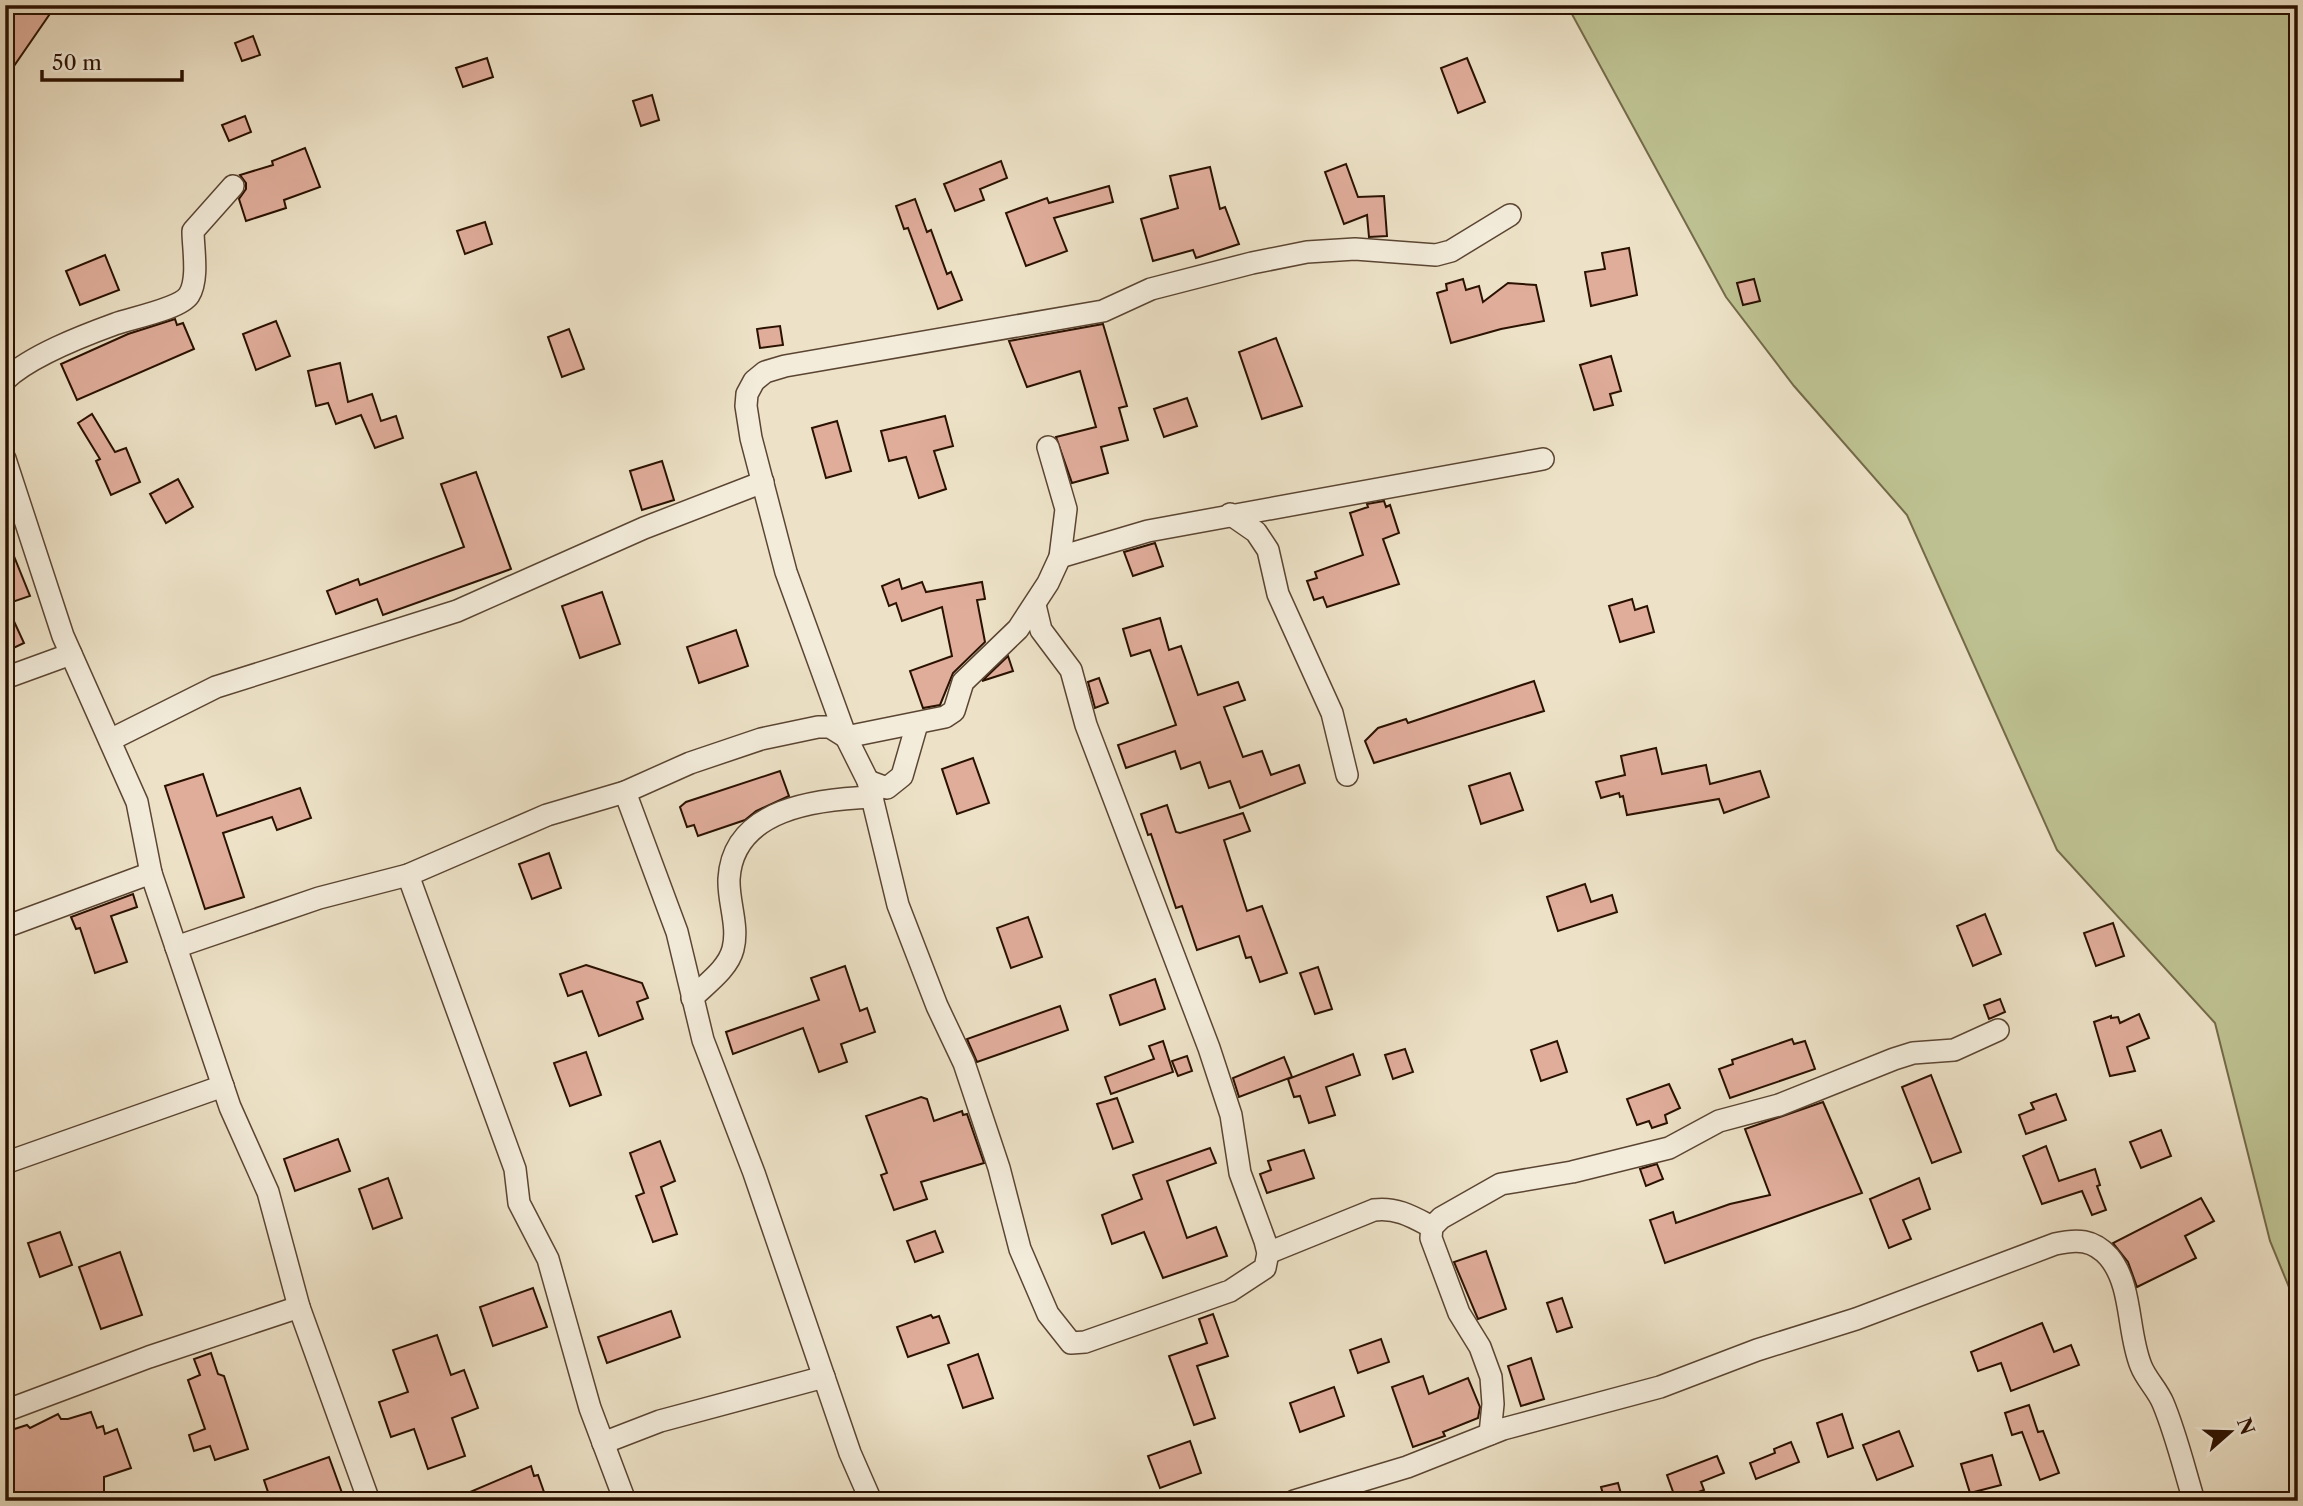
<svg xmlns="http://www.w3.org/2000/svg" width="2303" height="1506" viewBox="0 0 2303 1506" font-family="'Libre Caslon Text',serif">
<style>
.green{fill:#bec292;stroke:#746a49;stroke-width:2}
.building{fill:#e0ad9b;stroke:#2a1100;stroke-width:2}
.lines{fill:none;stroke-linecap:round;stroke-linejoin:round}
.minor-casing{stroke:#5b4532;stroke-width:24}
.minor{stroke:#f3ecdb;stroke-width:21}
</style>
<rect width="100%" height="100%" fill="#ede2c7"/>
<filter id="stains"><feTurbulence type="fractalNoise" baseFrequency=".00286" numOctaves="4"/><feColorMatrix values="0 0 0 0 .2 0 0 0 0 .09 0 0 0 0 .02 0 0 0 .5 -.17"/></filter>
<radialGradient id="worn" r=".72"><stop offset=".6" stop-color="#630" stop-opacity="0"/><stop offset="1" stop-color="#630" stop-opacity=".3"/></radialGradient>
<polygon class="green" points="1567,5 2298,5 2298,1309 2270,1241 2215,1023 2057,850 1907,515 1794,386 1726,297"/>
<g class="building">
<polygon points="5,5 56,5 5,79"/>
<polygon points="253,36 260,55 242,61 235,43"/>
<polygon points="487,58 493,77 463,87 456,68"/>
<polygon points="1467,58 1485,102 1458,113 1441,68"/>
<polygon points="652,95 659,120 641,126 633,101"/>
<polygon points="245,116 251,132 229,141 222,125"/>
<polygon points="305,148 320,187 284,200 286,208 246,221 239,199 246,189 246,183 240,175 273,165 272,161"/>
<polygon points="1001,161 1007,178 980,189 984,200 955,211 944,184"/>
<polygon points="1346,164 1358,197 1384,196 1387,236 1369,237 1367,215 1344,224 1325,172"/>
<polygon points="1210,167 1220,209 1225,207 1239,244 1196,258 1193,250 1153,261 1141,219 1178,208 1170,176"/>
<polygon points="1109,186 1113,202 1054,218 1067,251 1026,266 1006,213 1047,198 1049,203"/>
<polygon points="915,199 927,232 931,230 947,274 951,272 962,300 938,309 908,228 904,229 896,206"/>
<polygon points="485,222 492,244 465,254 457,231"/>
<polygon points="1629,248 1637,295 1591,306 1585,272 1605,269 1602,253"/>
<polygon points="105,255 119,290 80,305 66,271"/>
<polygon points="1463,279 1466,290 1479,286 1483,302 1508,283 1536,285 1544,321 1501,329 1451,343 1437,293 1447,290 1446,284"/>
<polygon points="1754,279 1760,301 1743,305 1737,283"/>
<polygon points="175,319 177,325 183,323 194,349 77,400 61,364 128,334"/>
<polygon points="276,321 290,356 256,370 243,334"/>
<polygon points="1103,324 1127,406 1119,408 1128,440 1101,447 1108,473 1072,483 1056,437 1096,427 1080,371 1027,387 1009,341"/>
<polygon points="780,326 783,345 760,348 757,329"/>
<polygon points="569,329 584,369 562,377 548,337"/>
<polygon points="1276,338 1302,406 1262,419 1239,352"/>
<polygon points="1611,356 1621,391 1610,394 1613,405 1594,410 1580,365"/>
<polygon points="340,363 348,402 372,394 381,421 396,416 403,438 375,448 361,415 336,424 328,403 316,406 308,371"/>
<polygon points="1187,398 1197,426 1164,437 1154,409"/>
<polygon points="92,414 115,452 126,448 140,482 111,495 96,461 100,459 78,423"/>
<polygon points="945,416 953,446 934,451 946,489 919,498 906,457 889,461 881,431"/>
<polygon points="837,421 851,471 826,478 812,428"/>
<polygon points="662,461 674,500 642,510 630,471"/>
<polygon points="476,472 511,569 383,615 377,599 336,614 327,591 358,579 360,585 464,547 441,484"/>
<polygon points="178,479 193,507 166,523 150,494"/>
<polygon points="1384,501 1386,507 1390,505 1399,533 1383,539 1399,584 1327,607 1323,597 1314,600 1307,581 1317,578 1315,572 1363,555 1350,513 1368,507 1367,504"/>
<polygon points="5,534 30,596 6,604 24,643 5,652"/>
<polygon points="1155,543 1163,566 1133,576 1124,552"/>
<polygon points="899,579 902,589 922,582 926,592 982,582 985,599 977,600 985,642 953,673 940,705 923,708 910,671 952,656 942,607 902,621 896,603 889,606 882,586"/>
<polygon points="602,592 620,644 580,658 562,606"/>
<polygon points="1632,599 1635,610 1647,606 1654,632 1620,642 1609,606"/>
<polygon points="1160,618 1169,650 1181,646 1198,695 1238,682 1245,700 1224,707 1243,757 1262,751 1271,775 1299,765 1305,783 1240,808 1230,781 1209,788 1200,762 1181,769 1175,751 1126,768 1118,745 1176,725 1150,650 1131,656 1123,629"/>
<polygon points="736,630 748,666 699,683 687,647"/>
<polygon points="1008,656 1013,671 982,681"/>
<polygon points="1099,678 1108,703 1095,708 1088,682"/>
<polygon points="1534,681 1544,711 1374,763 1365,741 1378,728 1406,719 1408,723"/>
<polygon points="1656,748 1662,774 1706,765 1710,784 1760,771 1769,797 1724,813 1719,799 1627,815 1623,796 1620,797 1619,793 1601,798 1596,782 1625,775 1621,756"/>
<polygon points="973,758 989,803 957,814 942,769"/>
<polygon points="780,771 789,796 756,811 745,820 698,836 694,825 687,827 680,807 686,802"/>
<polygon points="1510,773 1523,810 1481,824 1469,786"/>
<polygon points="203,774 217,816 300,788 311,818 277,830 272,817 223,833 244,897 205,909 165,786"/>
<polygon points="1167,805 1176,832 1180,833 1243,813 1250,831 1224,840 1247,911 1262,906 1287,973 1260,982 1251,957 1246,958 1239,936 1197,950 1182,906 1176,908 1151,834 1148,835 1141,814"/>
<polygon points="549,853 561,888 532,899 519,864"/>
<polygon points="1585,884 1591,902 1612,895 1617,912 1558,931 1547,897"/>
<polygon points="133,894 137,907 111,916 127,962 95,973 80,928 76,929 71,917"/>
<polygon points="1985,914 2001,954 1973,966 1957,926"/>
<polygon points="1028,917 1042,957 1011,968 997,928"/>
<polygon points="2113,923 2124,956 2096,966 2084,933"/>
<polygon points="586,965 642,983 648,998 637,1002 643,1019 599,1036 582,991 568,996 560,974"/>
<polygon points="845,966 860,1011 867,1008 875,1032 841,1044 847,1062 819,1072 803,1028 733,1054 726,1032 819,1000 811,978"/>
<polygon points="1318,967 1332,1009 1315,1014 1300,973"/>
<polygon points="1155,979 1165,1009 1120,1025 1110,995"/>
<polygon points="2000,999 2005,1012 1989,1019 1984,1005"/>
<polygon points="1060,1006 1068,1030 977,1062 967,1039"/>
<polygon points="2139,1014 2149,1038 2127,1047 2135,1071 2110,1076 2094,1022 2111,1016 2111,1018 2118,1017 2120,1023"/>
<polygon points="1792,1039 1794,1044 1805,1041 1815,1069 1730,1098 1719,1069 1733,1064 1732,1060"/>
<polygon points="1163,1041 1173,1072 1111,1094 1105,1077 1154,1059 1149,1046"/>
<polygon points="1557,1041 1567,1072 1541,1081 1531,1050"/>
<polygon points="1405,1049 1413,1072 1393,1079 1385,1055"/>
<polygon points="586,1052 601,1095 570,1106 554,1063"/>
<polygon points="1353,1054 1360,1075 1326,1087 1335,1115 1309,1123 1300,1096 1294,1097 1288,1079"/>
<polygon points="1187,1056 1192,1071 1178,1076 1172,1061"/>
<polygon points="1284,1057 1292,1077 1239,1097 1233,1078"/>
<polygon points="1931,1075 1961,1152 1932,1163 1902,1087"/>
<polygon points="1669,1084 1680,1108 1665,1115 1667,1123 1652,1128 1649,1121 1637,1125 1627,1099"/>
<polygon points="2056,1094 2066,1120 2026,1134 2019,1115 2034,1109 2031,1103"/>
<polygon points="921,1097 927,1099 934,1121 962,1111 963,1115 967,1114 984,1163 921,1182 927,1199 894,1210 881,1175 887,1173 866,1116"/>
<polygon points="1117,1098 1133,1142 1113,1149 1097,1104"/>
<polygon points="1823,1102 1862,1193 1665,1263 1650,1220 1673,1212 1676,1223 1730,1204 1770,1195 1745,1129"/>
<polygon points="2161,1130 2171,1156 2141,1168 2130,1142"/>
<polygon points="338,1139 350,1171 295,1191 284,1159"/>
<polygon points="660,1141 675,1181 661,1187 677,1234 653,1242 636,1196 644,1193 630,1153"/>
<polygon points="2046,1146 2059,1181 2095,1169 2100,1185 2097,1186 2106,1210 2092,1215 2082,1191 2042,1204 2023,1156"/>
<polygon points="1210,1148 1216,1163 1167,1181 1187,1238 1216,1227 1227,1256 1163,1278 1144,1232 1112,1244 1102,1215 1142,1199 1133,1175"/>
<polygon points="1304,1150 1314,1178 1267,1193 1260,1174 1271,1170 1268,1161"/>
<polygon points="1657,1164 1663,1179 1646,1186 1640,1169"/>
<polygon points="388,1178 402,1218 373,1229 359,1189"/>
<polygon points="1919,1178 1930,1209 1903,1220 1911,1239 1889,1248 1870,1199"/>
<polygon points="2201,1198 2214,1221 2185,1236 2196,1258 2137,1287 2128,1262 2113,1243"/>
<polygon points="935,1231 943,1252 915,1262 907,1241"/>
<polygon points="60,1232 72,1265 40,1277 28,1243"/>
<polygon points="1486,1251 1506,1309 1478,1319 1454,1262"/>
<polygon points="120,1252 142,1315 101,1329 79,1267"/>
<polygon points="533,1288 547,1327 493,1346 480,1307"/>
<polygon points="1562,1298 1572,1327 1557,1332 1547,1303"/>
<polygon points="671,1311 680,1337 607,1363 598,1337"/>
<polygon points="1213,1314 1228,1356 1197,1366 1215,1418 1194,1425 1169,1356 1207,1343 1199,1319"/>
<polygon points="931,1315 933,1318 939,1316 949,1343 908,1357 897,1327"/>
<polygon points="2042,1323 2054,1352 2071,1345 2079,1365 2011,1391 2001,1363 1978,1371 1971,1352"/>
<polygon points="437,1335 451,1375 464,1370 478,1408 452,1418 465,1456 428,1469 414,1429 391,1437 379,1402 408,1392 393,1350"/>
<polygon points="1381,1339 1389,1362 1358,1373 1350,1350"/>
<polygon points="211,1353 218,1374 224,1376 248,1449 215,1460 210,1446 194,1451 189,1435 205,1429 188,1380 200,1375 194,1359"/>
<polygon points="978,1354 993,1398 963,1408 948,1365"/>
<polygon points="1531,1358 1544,1399 1521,1406 1508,1366"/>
<polygon points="1423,1376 1429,1394 1468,1378 1480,1407 1478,1418 1443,1432 1445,1436 1413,1447 1392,1387"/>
<polygon points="1334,1387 1344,1416 1300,1432 1290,1403"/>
<polygon points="2029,1405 2038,1432 2043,1431 2059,1473 2040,1480 2022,1432 2012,1435 2005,1413"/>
<polygon points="91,1412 97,1428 103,1426 105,1434 117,1429 131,1468 104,1477 104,1495 88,1501 11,1501 5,1487 5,1432 27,1425 30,1428 58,1414 61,1419 68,1419"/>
<polygon points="1842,1414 1853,1448 1828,1457 1817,1423"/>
<polygon points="1899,1431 1913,1466 1877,1480 1863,1445"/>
<polygon points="1190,1441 1201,1473 1160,1488 1148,1456"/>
<polygon points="1791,1442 1799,1462 1756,1479 1750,1463 1775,1453 1774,1449"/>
<polygon points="1992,1455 2001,1485 1970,1493 1961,1464"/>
<polygon points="1717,1456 1724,1473 1701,1482 1704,1490 1676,1500 1667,1475"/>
<polygon points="329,1457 342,1493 320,1501 271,1501 264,1480"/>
<polygon points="531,1466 534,1476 538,1475 544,1492 540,1493 543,1501 449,1501"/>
<polygon points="1618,1483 1623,1501 1605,1501 1601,1487"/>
</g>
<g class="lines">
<g class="minor-casing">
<g id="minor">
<path d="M5 380C30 356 82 336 115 324 131 318 180 309 189 295 199 279 193 248 193 231L233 186"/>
<polyline points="5,459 63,636 137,802 151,873 230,1107 268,1192 299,1307 369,1501"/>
<polyline points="1230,514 1256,532 1268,550 1278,594 1332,713 1347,775"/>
<polyline points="1060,557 1148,531 1543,459"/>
<polyline points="1035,605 1041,630 1071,670 1086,725 1209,1048 1231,1115 1240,1173 1265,1241 1268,1253 1265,1268 1230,1291 1085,1342 1071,1343 1048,1314 1020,1249 999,1168 964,1063 937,1006 898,905 868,781 846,737 786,572 751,438 746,406 747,394 754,381 765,372 785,366 1103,311 1151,289 1252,263 1307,252 1355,249 1436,255 1451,251 1510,215"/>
<polyline points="5,678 71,654"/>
<polyline points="110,740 216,687 457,611 644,528 763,482"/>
<polyline points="868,781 887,788 902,776 917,724"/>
<polyline points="625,792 677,932 703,1040 754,1173 850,1453 871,1501"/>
<polyline points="408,875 515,1169 519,1203 548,1259 590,1408 625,1501"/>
<polyline points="5,927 151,873"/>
<polyline points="176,947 319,898 408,875 547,815 625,792 690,763 761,739 818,727 830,727 846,737 945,717 954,711 963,682 1018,629 1048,583 1060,557 1066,509 1048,447"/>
<path d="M692 998C706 984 728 969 733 949 739 926 728 902 729 879 733 808 818 799 873 797"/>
<polyline points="5,1163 223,1086"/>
<path d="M1268 1253 1374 1210C1397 1207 1413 1217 1432 1227"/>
<polyline points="5,1411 149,1357 299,1307"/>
<polyline points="1490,1434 1493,1404 1491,1377 1480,1347 1459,1313 1431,1238 1432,1227 1441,1218 1501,1184 1572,1172 1669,1148 1719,1121 1779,1105 1894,1059 1913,1053 1954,1050 1998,1030"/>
<polyline points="603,1443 660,1421 824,1377"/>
<path d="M1294 1501 1407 1467 1503 1429 1660 1387 1757 1350 1856 1319 2055 1244C2077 1239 2093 1239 2109 1257 2133 1286 2127 1332 2141 1366 2146 1379 2157 1389 2163 1403 2176 1434 2184 1468 2194 1501"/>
</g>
</g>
<use href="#minor" class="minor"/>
</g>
<rect width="2303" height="1506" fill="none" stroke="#ede2c7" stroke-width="28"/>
<rect x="7" y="7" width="2289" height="1492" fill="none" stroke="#2a1100" stroke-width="3.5"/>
<rect x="14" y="14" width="2275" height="1478" fill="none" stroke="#2a1100" stroke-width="2"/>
<g transform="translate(2230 1432) rotate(70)" stroke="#f3ecdb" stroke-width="5" paint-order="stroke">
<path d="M0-5L12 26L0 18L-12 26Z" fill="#2a1100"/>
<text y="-10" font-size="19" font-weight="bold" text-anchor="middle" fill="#2a1100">N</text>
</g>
<path d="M42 70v10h140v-10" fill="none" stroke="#2a1100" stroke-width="3.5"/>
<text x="52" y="70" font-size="21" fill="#2a1100" stroke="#f3ecdb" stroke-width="5" paint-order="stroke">50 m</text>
<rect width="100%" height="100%" filter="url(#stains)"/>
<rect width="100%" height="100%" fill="url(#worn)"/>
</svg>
